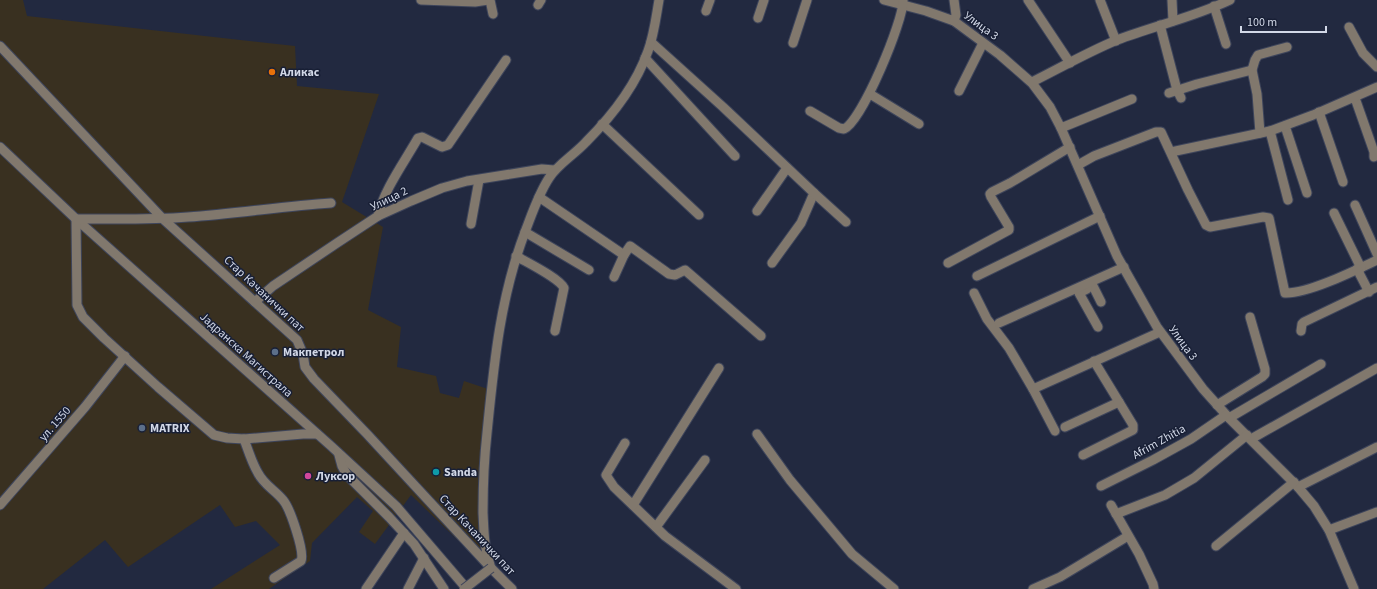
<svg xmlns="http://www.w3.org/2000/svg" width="1377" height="589" viewBox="0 0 1377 589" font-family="'Source Sans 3',sans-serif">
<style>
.industrial{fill:#393020}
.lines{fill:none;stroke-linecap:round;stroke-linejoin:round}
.minor-casing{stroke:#3e455b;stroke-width:11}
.minor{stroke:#81786d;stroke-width:9}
.minor-bridge-casing{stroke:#3e455b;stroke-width:11;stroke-linecap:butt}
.minor-bridge{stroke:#81786d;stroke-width:9}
.food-dot{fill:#e8710a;stroke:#181f35;stroke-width:1.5}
.service-dot{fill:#5c6f8a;stroke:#181f35;stroke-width:1.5}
.culture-dot{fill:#0f9aa8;stroke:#181f35;stroke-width:1.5}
.hotel-dot{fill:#d1479c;stroke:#181f35;stroke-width:1.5}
.labels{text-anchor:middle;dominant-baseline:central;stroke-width:3;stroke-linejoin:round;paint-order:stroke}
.street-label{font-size:12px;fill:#d2d8e7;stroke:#181f35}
.poi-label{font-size:12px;font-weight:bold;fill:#d2d8e7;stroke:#181f35;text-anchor:start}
</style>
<rect width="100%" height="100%" fill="#222940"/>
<polygon class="industrial" points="0,0 23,0 27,16 295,46 297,86 379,94 342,202 383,227 368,310 401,327 397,367 436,376 440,393 459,398 464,381 488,389 482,475 481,553 469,551 411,495 375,544 359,532 373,511 357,497 312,543 310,561 269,589 211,589 280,545 256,521 235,527 220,505 128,567 105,540 43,589 0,589"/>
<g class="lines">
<g class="minor-casing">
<g id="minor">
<polyline points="421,0 475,2 488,0"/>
<polyline points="490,0 493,14"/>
<polyline points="884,0 926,11 954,21 1000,55 1032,83 1050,107 1061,128 1117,256 1157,327 1203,389 1229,418 1298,487 1314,506 1329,530 1354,589"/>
<polyline points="1028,0 1070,63"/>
<polyline points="1100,0 1116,41"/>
<polyline points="1172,0 1173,21"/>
<polyline points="538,5 541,0"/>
<polyline points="1214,6 1226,44"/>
<polyline points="706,11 710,0"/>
<polyline points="758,18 764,0"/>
<polyline points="954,21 956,15 954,0"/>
<polyline points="1160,25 1177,90 1181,98"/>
<polyline points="1349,27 1363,53 1377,67"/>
<polyline points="651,42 723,107 814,193 801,223 772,263"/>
<polyline points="793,43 807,0"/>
<polyline points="0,46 163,219 297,340 303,354 305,367 314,379 367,434 491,568 512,589"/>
<polyline points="645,58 735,156"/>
<path d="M1032 82C1060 68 1088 52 1117 40 1154 26 1194 17 1230 0"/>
<polyline points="959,91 983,43"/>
<polyline points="1169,93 1197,84 1252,70"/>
<polyline points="870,94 919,124"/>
<polyline points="1355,98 1374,152 1374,157"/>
<path d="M810 111 839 128 844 129C862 121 904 20 903 0"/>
<polyline points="1319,112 1343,182"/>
<polyline points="602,124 699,215"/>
<polyline points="1285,126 1307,193"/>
<polyline points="1061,128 1132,99"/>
<polyline points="1270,131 1288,200"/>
<polyline points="1260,133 1257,94 1252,70 1255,60 1258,55 1287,47"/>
<polyline points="0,147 76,219 331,446 396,506 467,589"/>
<polyline points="1171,152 1270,131 1313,115 1377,87"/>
<path d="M1078 165 1094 156 1156 132H1161L1188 190 1206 225 1210 227 1263 217 1269 218 1285 293C1308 294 1356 270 1377 260"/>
<polyline points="814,193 846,222"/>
<polyline points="539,197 624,255"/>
<polyline points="1355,205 1377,254"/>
<polyline points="757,211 787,168"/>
<polyline points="1334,213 1361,268"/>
<path d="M378 216C383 191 405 161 418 138L422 137 442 147 448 145 506 60"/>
<polyline points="471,224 479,180"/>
<polyline points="525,232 589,270"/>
<path d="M516 256C528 263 559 278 564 288L555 331"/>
<polyline points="948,263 1009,230 1009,227 991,197 990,194 992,192 1010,183 1070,147"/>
<polyline points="1357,269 1369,292"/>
<polyline points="977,276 1100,216"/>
<polyline points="614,277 624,255 630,246 669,274 675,275 685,270 761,336"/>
<polyline points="1093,286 1101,302"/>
<polyline points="1087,289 1079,293 1098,327"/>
<polyline points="974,293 987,319 1009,348 1033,389"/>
<polyline points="255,302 273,286 337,243 378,216 411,201 442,188 467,181 542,169 554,170"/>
<polyline points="999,323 1124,267"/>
<polyline points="1301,331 1302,324 1304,322 1377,287"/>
<polyline points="1217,405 1262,377 1265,374 1265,369 1250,317"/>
<polyline points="1229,418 1321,364"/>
<polyline points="1065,427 1119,402"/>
<polyline points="1055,431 1033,389 1160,332"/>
<path d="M317 434H303L244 439 227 438 214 435 158 387 104 338 83 317 77 305 76 219C113 219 151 220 188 217 236 214 283 206 331 203"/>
<polyline points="757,434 790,480 852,554 894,589"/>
<path d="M244 439C248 450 252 463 258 473 264 485 275 490 283 500 290 508 305 552 301 561L274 578"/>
<polyline points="1251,439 1377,368"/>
<polyline points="625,443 606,475 614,487 665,536 736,589"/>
<polyline points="339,455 342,466 347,475 389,517 414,544 444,589"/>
<polyline points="1083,455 1133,430 1133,425 1094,361"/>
<polyline points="1101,486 1153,460 1191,439 1226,415"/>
<polyline points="1298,487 1377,447"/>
<polyline points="0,505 85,407 125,356"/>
<polyline points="633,505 719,368"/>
<polyline points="1111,505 1139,554 1153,584 1154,589"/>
<polyline points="1116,514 1165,495 1194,478 1247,435"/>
<polyline points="656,527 705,460"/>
<polyline points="1329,530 1377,512"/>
<polyline points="1216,546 1294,482"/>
<path d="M490 565C484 547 484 532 483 513 483 486 484 460 487 433 494 363 500 298 525 232 532 214 538 195 549 178 558 164 574 155 586 142 611 117 636 85 648 51 654 35 656 17 659 0"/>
<polyline points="366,589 404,533"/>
<polyline points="408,589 424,558"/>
<polyline points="1033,589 1060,577 1128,536"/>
</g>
</g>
<use href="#minor" class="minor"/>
<g class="minor-bridge-casing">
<polyline id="minor-bridge" points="464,589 491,568"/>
</g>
<use href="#minor-bridge" class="minor-bridge"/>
</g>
<circle class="food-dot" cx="272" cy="72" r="4"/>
<g class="service-dot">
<circle cx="275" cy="352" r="4"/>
<circle cx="142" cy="428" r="4"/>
</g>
<circle class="culture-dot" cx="436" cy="472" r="4"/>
<circle class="hotel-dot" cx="308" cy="476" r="4"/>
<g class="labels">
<g class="street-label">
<text transform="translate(981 26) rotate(36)">Улица 3</text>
<text transform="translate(389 199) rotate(-26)">Улица 2</text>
<text transform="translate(264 294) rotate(43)">Стар Качанички пат</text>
<text transform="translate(1183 343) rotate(54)">Улица 3</text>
<text transform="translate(246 355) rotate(42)">Јадранска Магистрала</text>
<text transform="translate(55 424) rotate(-49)">ул. 1550</text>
<text transform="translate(1159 442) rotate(-29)">Afrim Zhitia</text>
<text transform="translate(477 535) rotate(47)">Стар Качанички пат</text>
</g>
<g class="poi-label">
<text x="280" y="72">Аликас</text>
<text x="283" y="352">Макпетрол</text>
<text x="150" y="428">MATRIX</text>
<text x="444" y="472">Sanda</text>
<text x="316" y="476">Луксор</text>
</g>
</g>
<path d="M1241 26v6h85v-6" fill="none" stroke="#d2d8e7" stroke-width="2"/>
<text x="1247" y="26" font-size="12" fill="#d2d8e7" stroke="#181f35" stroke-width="3" paint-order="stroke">100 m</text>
</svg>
